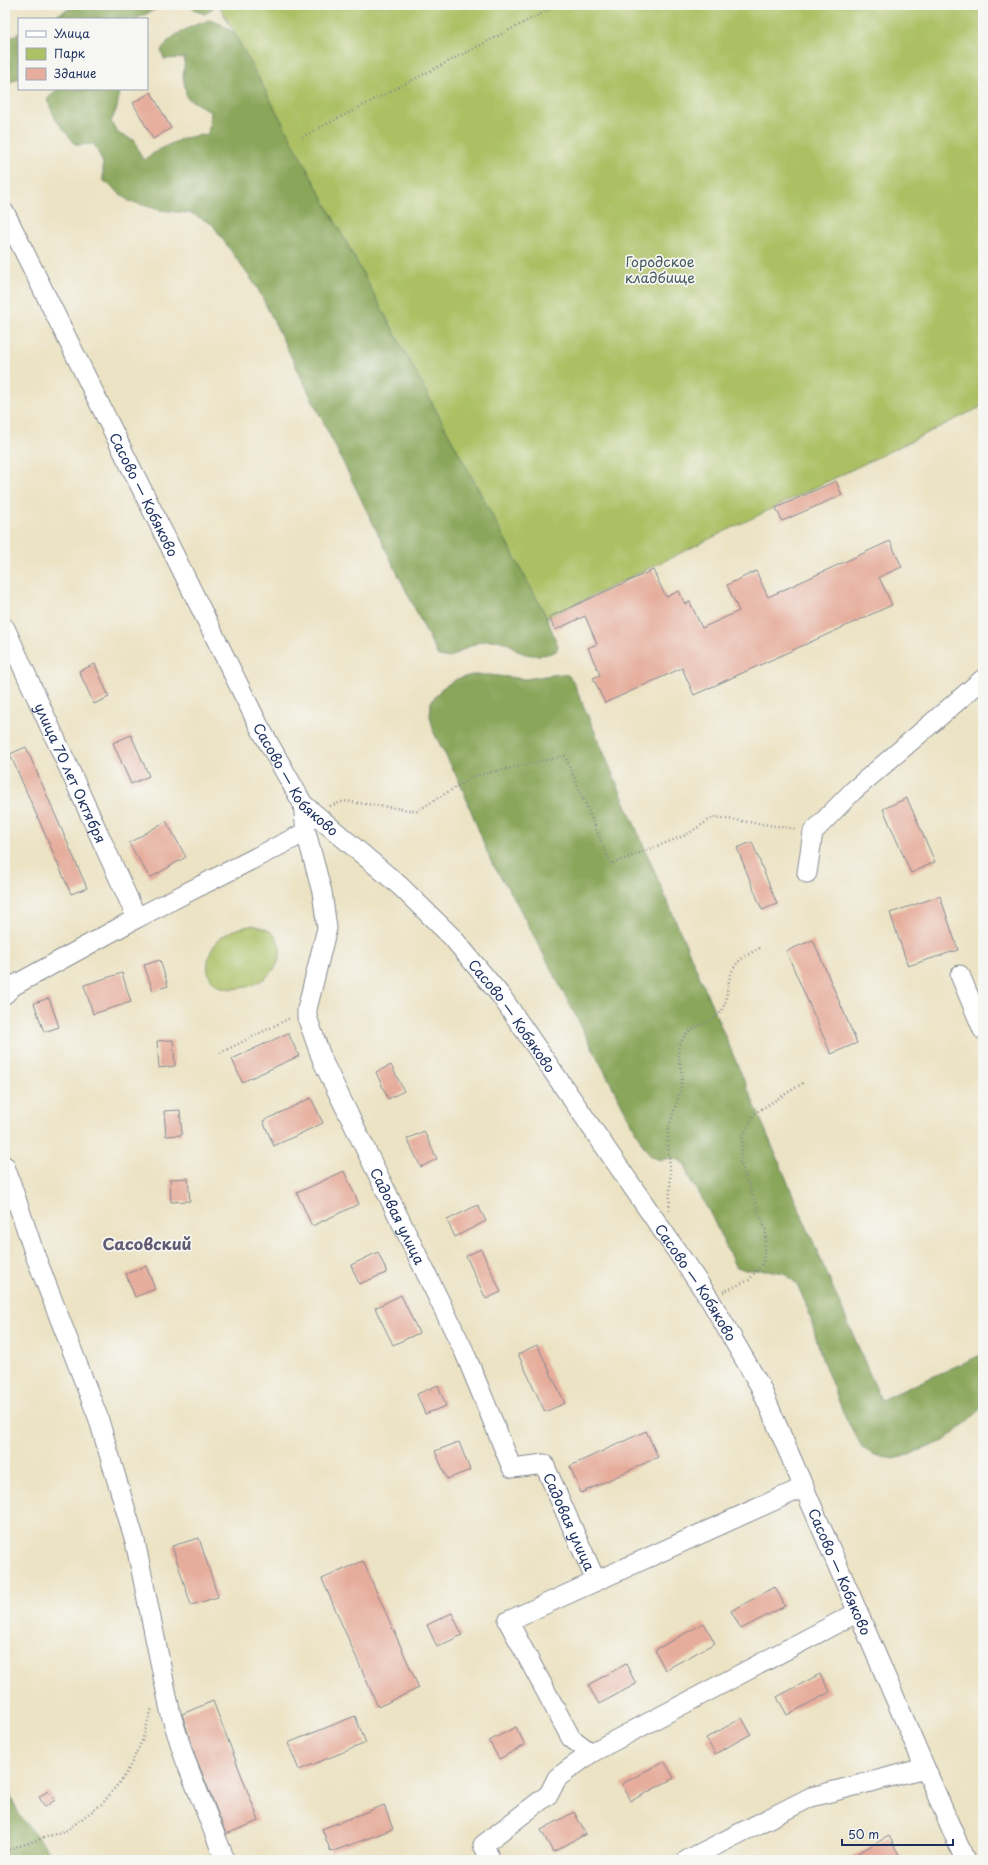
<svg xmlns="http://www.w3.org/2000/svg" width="988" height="1865" viewBox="0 0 988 1865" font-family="'Playpen Sans',sans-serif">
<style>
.green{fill:#acc064;stroke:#647861}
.forest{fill:#89a65a;stroke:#526a5c}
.building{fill:#e6ad9c}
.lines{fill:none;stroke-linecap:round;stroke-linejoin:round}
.minor-casing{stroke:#848991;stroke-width:21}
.path{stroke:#848991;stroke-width:2.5;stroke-dasharray:1 3;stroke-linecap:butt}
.minor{stroke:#fff;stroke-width:19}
.labels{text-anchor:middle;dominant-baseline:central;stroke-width:3.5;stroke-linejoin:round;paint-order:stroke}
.park-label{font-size:14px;fill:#465a60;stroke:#f6f6f2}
.street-label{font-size:14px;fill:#1b2f5e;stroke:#f6f6f2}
.quarter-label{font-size:16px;font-weight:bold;fill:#625b74;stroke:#f6f6f2}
</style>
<rect width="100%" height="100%" fill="#f6f6f2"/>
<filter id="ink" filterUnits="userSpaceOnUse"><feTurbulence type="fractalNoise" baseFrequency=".025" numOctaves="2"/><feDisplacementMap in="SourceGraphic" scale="8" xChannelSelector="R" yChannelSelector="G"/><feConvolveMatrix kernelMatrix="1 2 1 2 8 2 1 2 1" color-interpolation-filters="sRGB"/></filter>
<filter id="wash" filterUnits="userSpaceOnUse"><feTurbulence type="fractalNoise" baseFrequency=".012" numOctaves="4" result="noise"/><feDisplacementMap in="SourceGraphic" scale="16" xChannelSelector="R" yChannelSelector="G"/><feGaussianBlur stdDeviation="0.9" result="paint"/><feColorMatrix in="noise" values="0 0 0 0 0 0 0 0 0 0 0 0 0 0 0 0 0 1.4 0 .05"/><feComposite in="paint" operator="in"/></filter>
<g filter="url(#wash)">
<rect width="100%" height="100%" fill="#ece3c4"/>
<g class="green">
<polygon points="219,5 983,5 983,406 547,618"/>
<path d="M253 925C261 928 270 929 275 936 277 938 278 941 279 944 288 974 244 997 219 986 199 976 208 948 222 937 232 929 242 928 253 925Z"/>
</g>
<g class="forest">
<polygon points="77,5 161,5 162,6 136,19 49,19"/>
<polygon points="190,5 213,5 213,8 205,14 196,11"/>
<path d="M209 20 221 24 235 34 547 618 558 646 556 651C546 656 531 657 520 652 514 648 509 643 501 641 482 637 465 648 450 658L438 656 258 289 212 224 193 214 160 210 129 201 103 180V163L94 144 76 145 56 120 47 100 57 89H120L117 108 111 122 119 134 134 140 143 160 162 148 183 138 208 134 211 112 187 98 183 77 185 58 164 59 161 50C172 33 190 27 209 20Z"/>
<polygon points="19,33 19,78 5,85 5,40"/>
<polygon points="559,674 568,675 573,681 881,1400 983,1354 983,1405 974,1416 944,1441 903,1457 893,1459 883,1457 872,1454 862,1447 845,1417 822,1359 808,1309 797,1284 784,1273 767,1270 745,1270 735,1266 710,1213 688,1176 686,1166 679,1160 670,1158 661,1160 652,1157 644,1147 513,896 491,862 461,785 434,733 430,716 431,702 442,688 457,679 472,675 490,675 525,679"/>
<polygon points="5,1784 20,1816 57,1860 5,1860"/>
</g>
<g id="blocks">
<g class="building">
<polygon points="151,92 171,128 153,139 133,103"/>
<polygon points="836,481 842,495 782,521 776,508"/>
<polygon points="890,541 902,567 879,577 892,605 694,695 682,668 605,703 593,678 600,675 588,648 597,644 585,616 555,630 549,617 653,570 666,597 679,591 685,604 690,602 702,628 739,611 727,585 756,571 768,597"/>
<polygon points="95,664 109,697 94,704 79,671"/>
<polygon points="131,735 149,776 131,784 113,743"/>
<polygon points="26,747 87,888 71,894 10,754"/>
<polygon points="907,798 935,862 911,873 883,809"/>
<polygon points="166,821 186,857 150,878 129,843"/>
<polygon points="752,842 777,904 762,910 737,848"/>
<polygon points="940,896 958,950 908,966 890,913"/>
<polygon points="813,940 857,1043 831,1054 786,951"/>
<polygon points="160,960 168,986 153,991 144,965"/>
<polygon points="122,973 131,1002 93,1014 84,985"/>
<polygon points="49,998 59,1027 44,1032 34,1003"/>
<polygon points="288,1033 299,1056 242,1082 232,1059"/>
<polygon points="173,1040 175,1066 159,1068 157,1041"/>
<polygon points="391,1065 404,1091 388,1099 376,1072"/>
<polygon points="311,1098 323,1123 274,1146 263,1121"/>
<polygon points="180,1110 182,1135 166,1136 164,1111"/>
<polygon points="424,1131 437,1159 421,1167 407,1139"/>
<polygon points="344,1171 359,1204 312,1226 297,1193"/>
<polygon points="188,1178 190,1201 171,1202 170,1179"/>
<polygon points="478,1205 486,1221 455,1237 447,1220"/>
<polygon points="481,1249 501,1292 486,1299 466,1256"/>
<polygon points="378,1252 386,1270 386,1273 359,1284 351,1265"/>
<polygon points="146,1266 155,1289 135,1297 126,1274"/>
<polygon points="401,1295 419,1333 393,1345 375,1308"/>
<polygon points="537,1345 565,1403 545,1412 518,1354"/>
<polygon points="438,1385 446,1406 425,1414 417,1394"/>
<polygon points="646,1431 658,1457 581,1493 570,1466"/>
<polygon points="459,1442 470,1470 447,1479 435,1451"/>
<polygon points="199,1538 218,1597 191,1605 172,1546"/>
<polygon points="363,1561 419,1688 378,1707 322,1579"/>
<polygon points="775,1587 785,1606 741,1629 731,1611"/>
<polygon points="452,1613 462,1635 437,1647 427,1625"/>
<polygon points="704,1623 715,1643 665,1670 655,1650"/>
<polygon points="626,1664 636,1684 599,1704 588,1685"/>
<polygon points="820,1674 830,1692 787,1715 777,1697"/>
<polygon points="213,1701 259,1821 226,1834 195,1755 182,1714"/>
<polygon points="355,1716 366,1743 299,1770 288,1743"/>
<polygon points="742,1718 751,1734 715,1754 706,1738"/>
<polygon points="516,1727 525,1745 499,1759 489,1741"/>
<polygon points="664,1761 674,1778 631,1801 622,1784"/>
<polygon points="48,1791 55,1800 45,1807 39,1797"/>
<polygon points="384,1805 393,1829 331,1852 322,1829"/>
<polygon points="574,1812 586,1834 553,1852 541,1830"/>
<polygon points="889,1836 902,1860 845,1860"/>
</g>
</g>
</g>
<g filter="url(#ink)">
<use href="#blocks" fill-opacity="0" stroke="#848991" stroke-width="1"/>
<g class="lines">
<g class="minor-casing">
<g id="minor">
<path id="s1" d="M5 213 259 726 303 804 400 886 452 937 501 996 709 1298 760 1386 965 1860"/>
<path id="s2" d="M5 628 137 918"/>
<path id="s3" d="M303 804 306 832 322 892 327 928 307 1009V1017L323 1062 464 1351 512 1468 544 1464 596 1581"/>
<polyline points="807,873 813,832 853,791 983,679"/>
<polyline points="960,975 983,1030"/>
<polyline points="5,994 13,986 137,918 306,832"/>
<polyline points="5,1166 35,1255 98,1417 135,1541 171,1715 185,1759 225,1860"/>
<polyline points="591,1753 571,1738 508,1621 804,1487"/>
<polyline points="491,1860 483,1845 549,1794 557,1778 591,1753 858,1612"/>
<polyline points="687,1860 811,1797 925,1768"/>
</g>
</g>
<g class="path">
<polyline points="302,137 558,5"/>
<polyline points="330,806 344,801 417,811 474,776 565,756 611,864 686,835 714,817 797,829"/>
<polyline points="220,1053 290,1018"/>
<path d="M670 1210C669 1197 671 1183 670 1170 670 1156 666 1142 669 1128 672 1113 683 1089 682 1075 681 1062 674 1052 682 1040 691 1024 711 1025 721 1012 725 1006 726 998 727 992 731 964 738 959 762 947"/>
<polyline points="723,1292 749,1280 763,1263 766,1231 740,1162 743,1135 755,1113 803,1083"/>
<polyline points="5,1851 67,1830 103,1803 126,1774 142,1741 152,1708"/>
</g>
<use href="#minor" class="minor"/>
</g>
</g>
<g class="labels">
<g class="park-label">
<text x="660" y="261">Городское<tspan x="660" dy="16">кладбище</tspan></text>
</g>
<g class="street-label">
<text stroke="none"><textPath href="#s1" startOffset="314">Сасово — Кобяково</textPath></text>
<text stroke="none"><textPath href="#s2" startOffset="159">улица 70 лет Октября</textPath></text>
<text stroke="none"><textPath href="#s1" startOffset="638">Сасово — Кобяково</textPath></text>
<text stroke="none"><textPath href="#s1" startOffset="961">Сасово — Кобяково</textPath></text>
<text stroke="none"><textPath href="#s3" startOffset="437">Садовая улица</textPath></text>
<text stroke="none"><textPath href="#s1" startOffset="1285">Сасово — Кобяково</textPath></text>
<text stroke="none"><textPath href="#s3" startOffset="809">Садовая улица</textPath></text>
<text stroke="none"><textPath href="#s1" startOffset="1609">Сасово — Кобяково</textPath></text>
</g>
<g class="quarter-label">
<text x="147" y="1243">Сасовский</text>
</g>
</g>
<rect width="988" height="1865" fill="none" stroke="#f6f6f2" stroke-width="20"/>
<rect x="18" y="18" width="130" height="72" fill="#f6f6f2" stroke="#9ea6b7"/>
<rect x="26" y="31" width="20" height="6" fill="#ffffff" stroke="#9ea6b7"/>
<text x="54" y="38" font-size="12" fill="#1b2f5e">Улица</text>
<rect x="26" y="48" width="20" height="12" fill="#acc064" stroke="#9ea6b7"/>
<text x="54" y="58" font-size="12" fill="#1b2f5e">Парк</text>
<rect x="26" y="68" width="20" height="12" fill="#e6ad9c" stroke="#9ea6b7"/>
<text x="54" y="78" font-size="12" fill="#1b2f5e">Здание</text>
<path d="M842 1839v6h111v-6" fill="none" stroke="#1b2f5e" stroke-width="2"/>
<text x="848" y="1839" font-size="12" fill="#1b2f5e" stroke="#f6f6f2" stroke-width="3" paint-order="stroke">50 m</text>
</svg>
